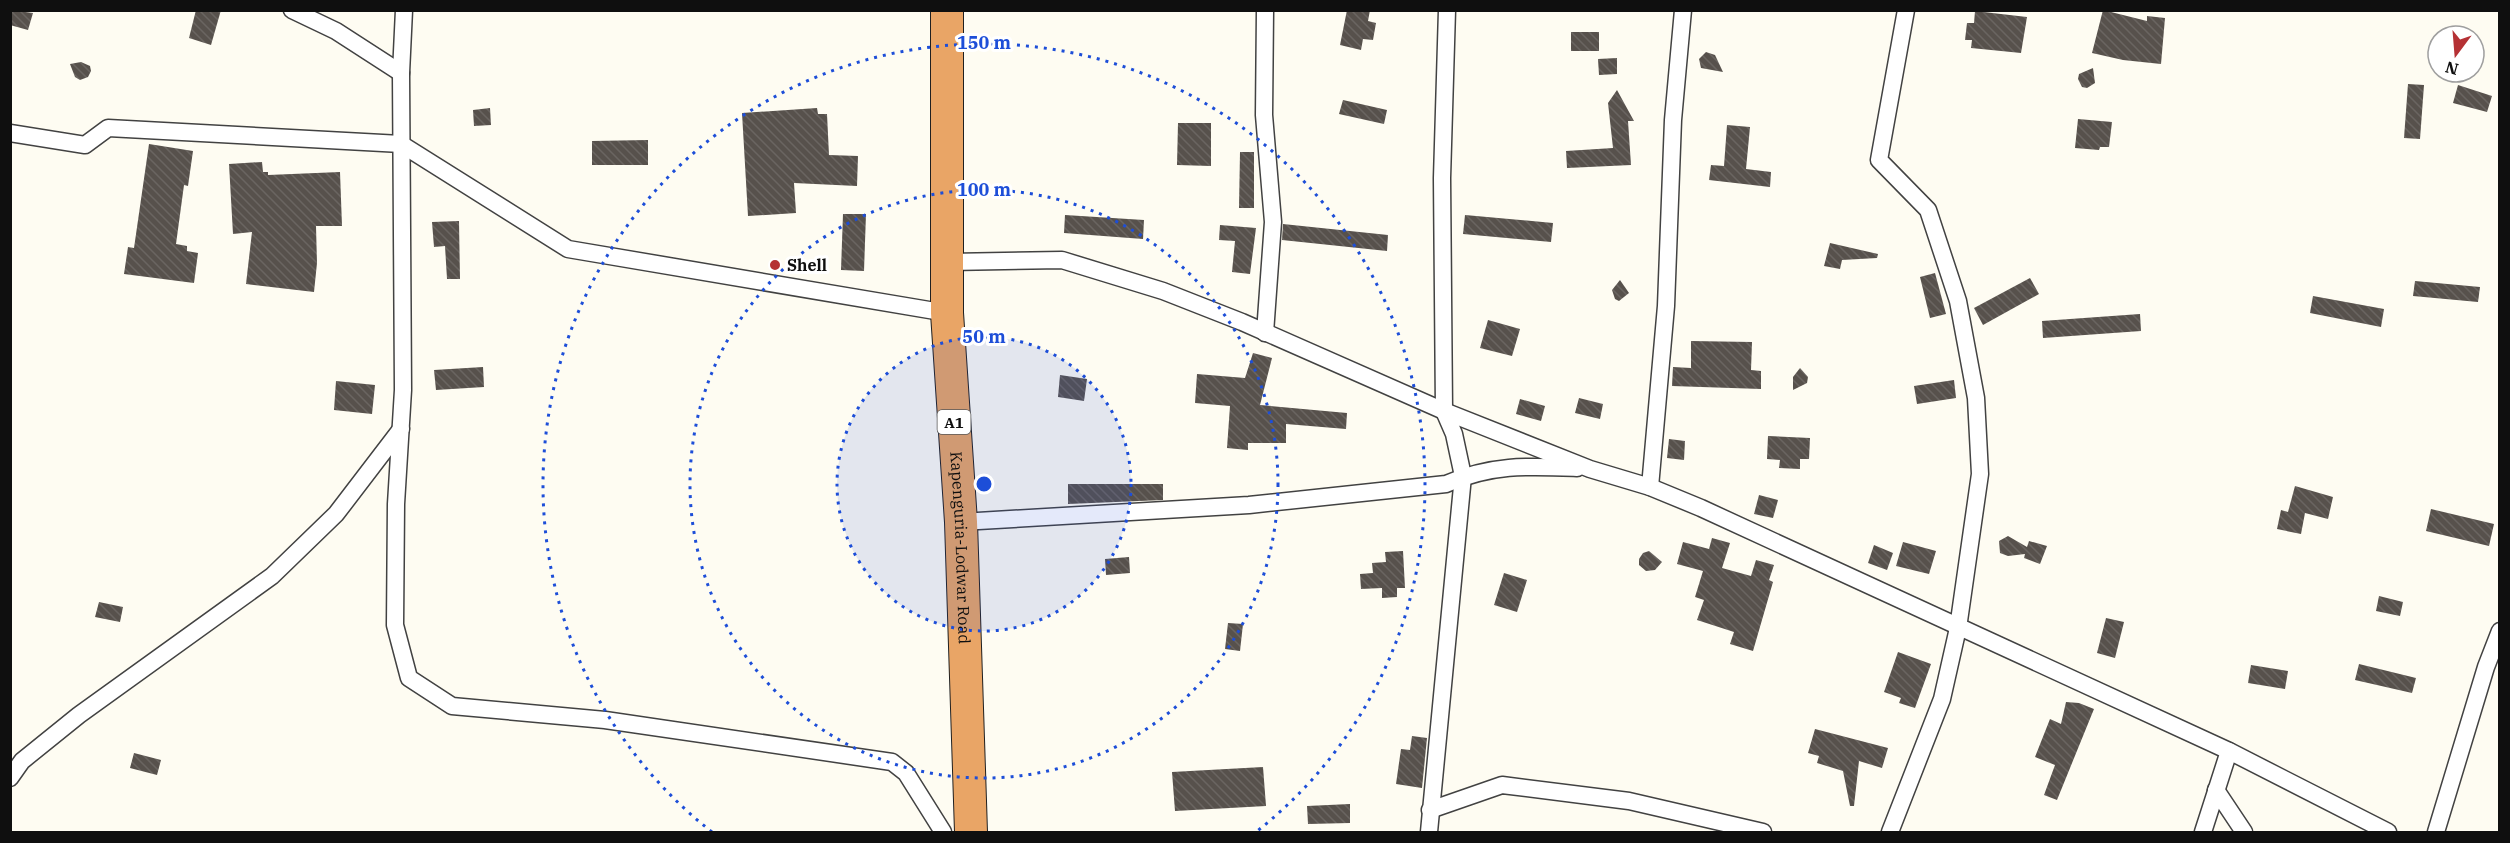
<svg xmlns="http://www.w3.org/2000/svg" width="2510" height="843" viewBox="0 0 2510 843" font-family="'IBM Plex Serif',serif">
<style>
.building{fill:url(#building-back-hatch)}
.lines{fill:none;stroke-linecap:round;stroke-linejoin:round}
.street-casing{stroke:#424242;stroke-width:19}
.highway-casing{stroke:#202020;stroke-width:34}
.street{stroke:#fff;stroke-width:16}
.highway{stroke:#e9a566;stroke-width:32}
.ring{fill:none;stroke:#1d4ed8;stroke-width:3;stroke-dasharray:3 6}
.poi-dot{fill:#b53134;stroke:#fff;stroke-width:2}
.labels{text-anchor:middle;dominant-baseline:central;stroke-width:6;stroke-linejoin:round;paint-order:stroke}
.shield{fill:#fff;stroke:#575757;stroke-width:1.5}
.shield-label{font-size:15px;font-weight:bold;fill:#0f0f0f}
.poi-label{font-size:16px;font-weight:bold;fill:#0f0f0f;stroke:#fff;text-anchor:start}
.street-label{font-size:16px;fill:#0f0f0f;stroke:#fff}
.centre{fill:#1d4ed8;stroke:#fff;stroke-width:3}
.ring-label{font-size:18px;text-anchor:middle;font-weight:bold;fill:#1d4ed8;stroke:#fff;stroke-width:6;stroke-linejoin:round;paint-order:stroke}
</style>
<defs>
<pattern id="building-back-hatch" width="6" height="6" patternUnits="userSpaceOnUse" patternTransform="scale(1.5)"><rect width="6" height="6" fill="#57514c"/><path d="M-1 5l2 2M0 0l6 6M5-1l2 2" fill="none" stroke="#6a6561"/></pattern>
</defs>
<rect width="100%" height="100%" fill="#fefcf2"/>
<g class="building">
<polygon points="10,10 33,13 28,30 10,25"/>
<polygon points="196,10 221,10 211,45 189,38"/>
<polygon points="1347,10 1370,10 1368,21 1376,23 1373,40 1363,39 1361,50 1340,45"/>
<polygon points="2103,10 2147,21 2147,16 2165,18 2161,64 2123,60 2092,53"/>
<polygon points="1975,11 2027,17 2021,53 1971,48 1972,40 1965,40 1967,23 1974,23"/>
<rect x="1571" y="32" width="28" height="19"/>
<polygon points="1706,52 1715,55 1723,72 1701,68 1699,59"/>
<polygon points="1617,58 1617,74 1599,75 1598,59"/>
<polygon points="81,62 90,66 91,71 88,77 80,80 75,77 70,64"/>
<polygon points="2093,68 2095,83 2087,88 2082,87 2078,79 2079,74"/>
<polygon points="2408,84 2424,85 2420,139 2404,138"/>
<polygon points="2458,85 2492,96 2487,112 2453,103"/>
<polygon points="1617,90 1634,121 1628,121 1631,165 1567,168 1566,151 1613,148 1608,103"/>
<polygon points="1343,100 1387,110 1384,124 1339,114"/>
<polygon points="490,108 491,125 474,126 473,110"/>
<polygon points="817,108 818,114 827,114 829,155 858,156 857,186 794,183 796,213 748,216 742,113"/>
<polygon points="2078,119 2112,122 2109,147 2100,147 2099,150 2075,148"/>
<polygon points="1178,123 1211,123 1211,166 1177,165"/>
<polygon points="1727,125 1750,127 1746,169 1771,172 1770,187 1709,180 1711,165 1724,166"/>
<polygon points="648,140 648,165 592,165 592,141"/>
<polygon points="149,144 193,151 188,186 184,185 176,244 187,246 187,251 198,253 194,283 124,274 128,247 134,248"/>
<polygon points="1240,152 1254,152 1254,208 1239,208"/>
<polygon points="262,162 263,172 268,172 268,175 340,172 342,226 316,226 317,263 314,292 246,284 252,232 233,234 229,164"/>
<polygon points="843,214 866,214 864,271 841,270"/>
<polygon points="1065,215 1144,220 1143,239 1064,233"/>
<polygon points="1465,215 1553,223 1551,242 1463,234"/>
<polygon points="459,221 460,279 447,279 445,246 434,247 432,222"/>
<polygon points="1283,224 1388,235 1387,251 1282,240"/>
<polygon points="1220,225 1256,228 1250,274 1232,272 1235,241 1219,240"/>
<polygon points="1830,243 1878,254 1877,258 1842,260 1840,269 1824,266"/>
<polygon points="1935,273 1946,314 1930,318 1920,277"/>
<polygon points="2030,278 2039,294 1983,325 1974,308"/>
<polygon points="1620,280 1629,293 1619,301 1615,299 1612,290"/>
<polygon points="2415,281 2480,287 2478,302 2413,296"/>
<polygon points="2313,296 2384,309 2381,327 2310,313"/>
<polygon points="2140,314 2141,331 2043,338 2042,321"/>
<polygon points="1488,320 1520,329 1512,356 1480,348"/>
<polygon points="1691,341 1752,342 1751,370 1761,371 1761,389 1672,386 1673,367 1691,368"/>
<polygon points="1253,353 1272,358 1260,405 1347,413 1346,429 1286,424 1286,443 1248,443 1248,450 1227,448 1230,406 1195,403 1197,374 1245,378"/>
<polygon points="483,367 484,387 436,390 434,370"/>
<polygon points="1800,368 1808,377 1807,383 1793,390 1793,377"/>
<polygon points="1060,375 1087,379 1084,401 1058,397"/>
<polygon points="1954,380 1956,398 1917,404 1914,386"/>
<polygon points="336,381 375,385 372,414 334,410"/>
<polygon points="1579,398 1603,404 1600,419 1575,413"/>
<polygon points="1520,399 1545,406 1541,421 1516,414"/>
<polygon points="1768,436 1810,438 1809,459 1800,459 1800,469 1779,468 1780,460 1767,459"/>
<polygon points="1669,439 1685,441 1684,460 1667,458"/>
<polygon points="1068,484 1163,484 1163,500 1068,504"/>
<polygon points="2295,486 2333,497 2328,519 2305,513 2301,534 2277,529 2281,510 2288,512"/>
<polygon points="1759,495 1778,500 1773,518 1754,514"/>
<polygon points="2431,509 2494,524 2489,546 2426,531"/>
<polygon points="2008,536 2027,547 2029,541 2047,546 2040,564 2024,558 2025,554 2008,556 2000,553 1999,541"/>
<polygon points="1712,538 1730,543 1722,568 1751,576 1756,560 1774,565 1769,580 1773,582 1753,651 1730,644 1734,632 1697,620 1704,600 1695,597 1703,571 1677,564 1683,542 1709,549"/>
<polygon points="1903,542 1936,551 1929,574 1896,566"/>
<polygon points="1874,545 1893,553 1887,570 1868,563"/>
<polygon points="1403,551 1405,588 1397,588 1397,597 1382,598 1382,588 1361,589 1360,574 1373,573 1372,563 1386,562 1385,552"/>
<polygon points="1649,551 1662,562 1655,570 1646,571 1639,565 1639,559 1643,553"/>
<polygon points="1129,557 1130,573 1106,575 1105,559"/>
<polygon points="1504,573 1527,580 1517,612 1494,605"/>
<polygon points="2379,596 2403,602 2400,616 2376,611"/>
<polygon points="99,602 123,607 120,622 95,617"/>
<polygon points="2106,618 2124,622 2115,658 2097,653"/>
<polygon points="1228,623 1243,624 1240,651 1225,649"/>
<polygon points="1898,652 1931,664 1915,708 1899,703 1901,698 1884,692"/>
<polygon points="2359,664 2416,678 2412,693 2355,680"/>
<polygon points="2251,665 2288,671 2285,689 2248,683"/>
<polygon points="2066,702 2079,703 2094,709 2057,800 2044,795 2055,765 2035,757 2050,719 2061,724"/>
<polygon points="1815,729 1888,748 1882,768 1859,761 1854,806 1850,806 1843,771 1817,763 1819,756 1808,753"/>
<polygon points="1412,736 1427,738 1422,788 1396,784 1401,749 1410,750"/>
<polygon points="134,753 161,760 157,775 130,768"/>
<polygon points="1263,767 1266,806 1175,811 1172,772"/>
<polygon points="1350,804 1350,823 1308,824 1307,806"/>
</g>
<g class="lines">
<g class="street-casing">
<g id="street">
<polyline points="292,10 336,31 401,73"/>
<polyline points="404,10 401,73 403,390 396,504 395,625 409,678 452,706 605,720 892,762 906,773 943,832"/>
<polyline points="10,133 85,145 108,128 401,144 568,249 947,313"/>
<polyline points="949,262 1062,260 1163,291 1242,322 1444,411 1590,469 1650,487 1701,508 2229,751 2388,832"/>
<polyline points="1265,333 1273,222 1264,115 1265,10"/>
<polyline points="1650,487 1666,306 1673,120 1683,10"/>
<path d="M961 522 1249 505 1446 484C1492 464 1528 466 1577 468"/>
<polyline points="10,778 22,761 79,715 272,576 336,514 401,429"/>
<polyline points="2216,790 2244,832"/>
<polyline points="1430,810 1502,785 1629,801 1763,832"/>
<polyline points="1429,832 1463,476 1454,434 1444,411 1442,178 1447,10"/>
<polyline points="1890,832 1942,699 1958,628 1980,474 1976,398 1958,301 1928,210 1879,160 1906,10"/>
<polyline points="2203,832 2229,751"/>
<polyline points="2436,832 2486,667 2500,631"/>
</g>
</g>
<g class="highway-casing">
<g id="highway">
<path id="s1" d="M947 10V313L961 522 971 832"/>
</g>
</g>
<use href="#street" class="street"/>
<use href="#highway" class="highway"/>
</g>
<circle cx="984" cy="484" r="147" fill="#1d4ed8" fill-opacity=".12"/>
<g class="ring">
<circle cx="984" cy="484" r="147"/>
<circle cx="984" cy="484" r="294"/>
<path d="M712 832A441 441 0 1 1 1256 832"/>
</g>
<circle class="poi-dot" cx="775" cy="265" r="6"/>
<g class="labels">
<rect class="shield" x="937.5" y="410" width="33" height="24" rx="4.5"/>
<g class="shield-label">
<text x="954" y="422">A1</text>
</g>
<g class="poi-label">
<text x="787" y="265">Shell</text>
</g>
<g class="street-label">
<text stroke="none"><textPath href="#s1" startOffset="538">Kapenguria-Lodwar Road</textPath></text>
</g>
</g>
<circle cx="984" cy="484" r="9" class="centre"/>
<g class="ring-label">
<text x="984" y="49">150 m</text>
<text x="984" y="196">100 m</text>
<text x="984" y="343">50 m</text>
</g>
<rect width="2510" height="843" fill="none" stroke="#0f0f0f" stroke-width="24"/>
<g transform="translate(2456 54) rotate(196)"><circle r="28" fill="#ffffff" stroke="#9f9f9f" stroke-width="1.5"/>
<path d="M0-4.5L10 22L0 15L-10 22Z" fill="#b53134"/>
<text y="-9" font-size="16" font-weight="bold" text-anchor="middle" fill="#0f0f0f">N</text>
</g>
</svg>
